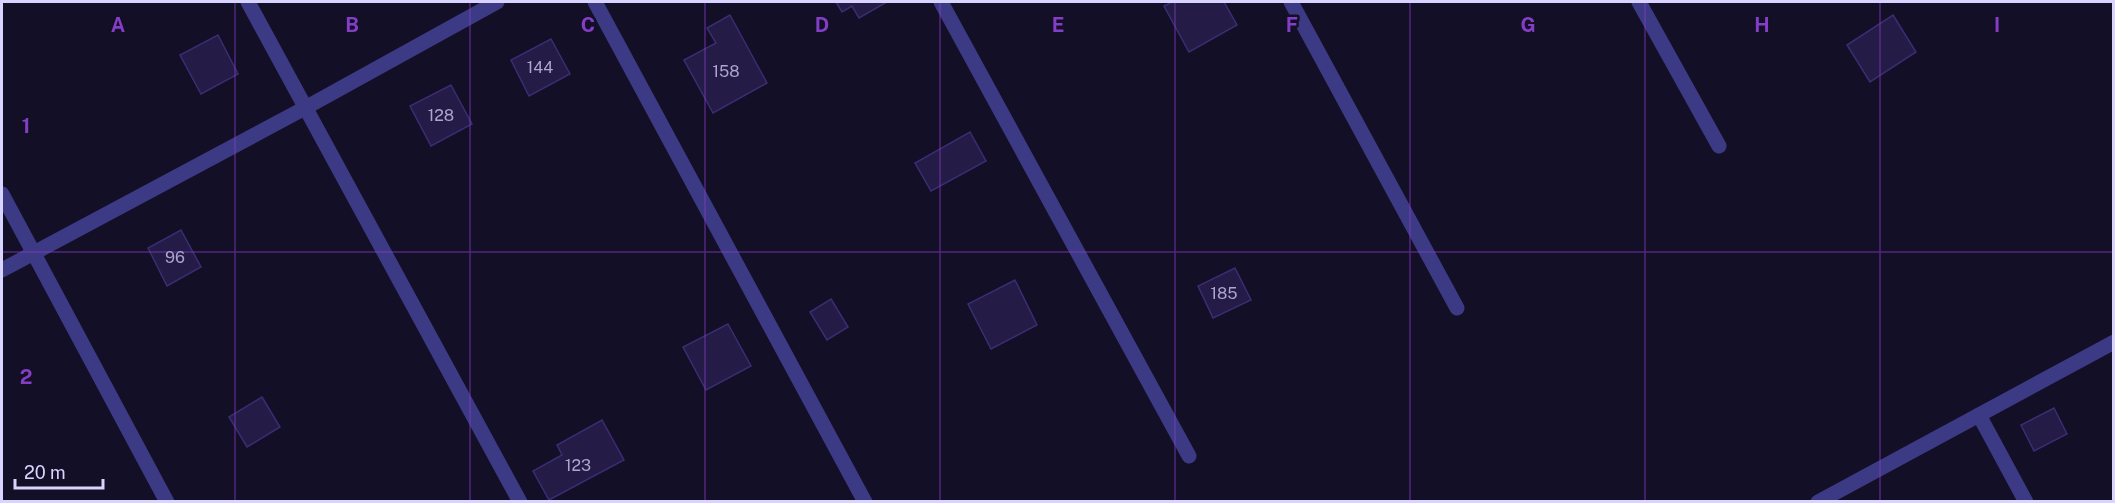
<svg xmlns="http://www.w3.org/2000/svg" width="2115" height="503" viewBox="0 0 2115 503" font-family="'Public Sans',sans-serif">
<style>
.building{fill:#241b47;stroke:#3b2d73;stroke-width:1.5}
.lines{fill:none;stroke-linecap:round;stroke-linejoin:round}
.minor{stroke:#3d3a85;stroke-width:15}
.grid{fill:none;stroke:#843dc5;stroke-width:1.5;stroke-opacity:0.55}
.labels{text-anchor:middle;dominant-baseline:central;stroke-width:5;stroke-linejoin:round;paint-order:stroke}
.number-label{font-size:16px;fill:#aca6d1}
.grid-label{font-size:20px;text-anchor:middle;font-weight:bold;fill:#843dc5;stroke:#130f26;stroke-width:5;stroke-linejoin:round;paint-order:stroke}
</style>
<rect width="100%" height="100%" fill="#130f26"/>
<g class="building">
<polygon points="836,2 887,2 859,18 852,6 842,12"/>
<polygon points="1172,2 1224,2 1237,25 1189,52 1164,6"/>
<polygon points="730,15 767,83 713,113 684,60 716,43 707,28"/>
<polygon points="1893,15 1916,52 1870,82 1847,45"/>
<polygon points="218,35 238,74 201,94 180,55"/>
<polygon points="551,39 570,74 529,96 511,60"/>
<polygon points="451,85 472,124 431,146 410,106"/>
<polygon points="970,132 986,161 931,191 915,163"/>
<polygon points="181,230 201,267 167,286 148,248"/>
<polygon points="1235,268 1251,300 1213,318 1198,286"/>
<polygon points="1015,280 1037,325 991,349 968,304"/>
<polygon points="831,299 848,327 827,340 810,312"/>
<polygon points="728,324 751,366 706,390 683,347"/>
<polygon points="262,397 280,427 247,447 229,417"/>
<polygon points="2054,408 2067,434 2034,451 2021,425"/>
<polygon points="602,420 624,460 549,500 533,471 562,455 557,445"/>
</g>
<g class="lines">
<g class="minor">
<polyline points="248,2 520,502"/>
<polyline points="595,2 865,502"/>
<polyline points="941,2 1189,456"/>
<polyline points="1291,2 1457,308"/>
<polyline points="1639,2 1719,146"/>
<polyline points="2,194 167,502"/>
<polyline points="2,270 305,108 497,2"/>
<polyline points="1979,415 2026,502"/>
<polyline points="1818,502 2114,342"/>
</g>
</g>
<path class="grid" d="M235 2V502M470 2V502M705 2V502M940 2V502M1175 2V502M1410 2V502M1645 2V502M1880 2V502M2 252H2114"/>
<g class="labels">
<g class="number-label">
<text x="540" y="67">144</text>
<text x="726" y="71">158</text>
<text x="441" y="115">128</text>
<text x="175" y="257">96</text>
<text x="1224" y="293">185</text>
<text x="578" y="465">123</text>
</g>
</g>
<g class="grid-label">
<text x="118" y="32">A</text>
<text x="352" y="32">B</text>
<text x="588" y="32">C</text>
<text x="822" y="32">D</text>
<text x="1058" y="32">E</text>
<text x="1292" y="32">F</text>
<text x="1528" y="32">G</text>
<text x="1762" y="32">H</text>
<text x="1997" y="32">I</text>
<text x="26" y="133">1</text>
<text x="26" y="384">2</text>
</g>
<rect width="2115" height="503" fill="none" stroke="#d9d4ff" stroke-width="6"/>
<path d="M15 479v9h88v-9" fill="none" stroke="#d9d4ff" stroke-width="3"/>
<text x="24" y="479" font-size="18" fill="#d9d4ff" stroke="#130f26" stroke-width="4.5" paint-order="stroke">20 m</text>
</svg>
